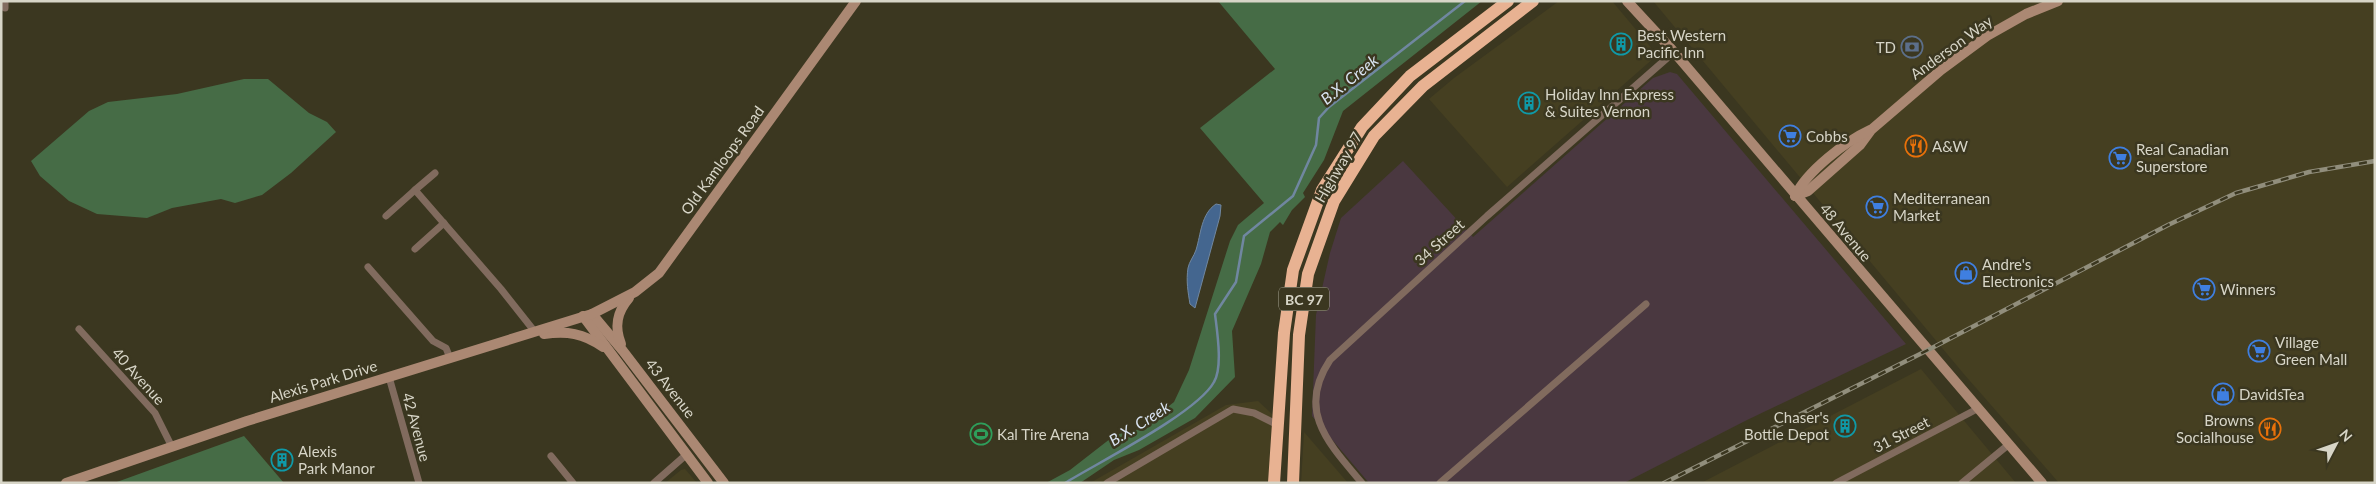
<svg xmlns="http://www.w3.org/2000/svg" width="2376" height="484" viewBox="0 0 2376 484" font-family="Lato,sans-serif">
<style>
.built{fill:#453f21}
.industrial{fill:#4a3840}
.green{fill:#466c46}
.water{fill:#44668f;stroke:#7087a0}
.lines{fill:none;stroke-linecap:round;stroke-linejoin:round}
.stream{stroke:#7087a0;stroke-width:2.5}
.street{stroke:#816b5e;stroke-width:7}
.secondary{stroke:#ab8873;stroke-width:10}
.highway{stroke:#e8b292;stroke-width:12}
.rail-casing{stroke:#918e7c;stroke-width:4.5}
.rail{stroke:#3b3720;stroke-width:2.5;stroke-dasharray:8;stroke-linecap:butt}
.labels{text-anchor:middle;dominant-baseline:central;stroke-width:5;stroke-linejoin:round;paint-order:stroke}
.shield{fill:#3b3720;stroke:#a8a695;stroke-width:1}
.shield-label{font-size:14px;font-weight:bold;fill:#d7d5c7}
.poi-label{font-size:15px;fill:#d7d5c7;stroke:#3b3720;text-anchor:start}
.street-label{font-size:15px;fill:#d7d5c7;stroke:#3b3720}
.water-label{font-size:16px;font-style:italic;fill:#dae4f2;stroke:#3b3720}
</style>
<rect width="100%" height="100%" fill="#3b3720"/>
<g class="built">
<polygon points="1559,1 1612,1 1653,50 1655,57 1507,187 1429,99 1454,78"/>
<polygon points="1653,1 2375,1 2375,483 2059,483 1963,373"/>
<polygon points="1921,369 2016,483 1701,483"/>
<polygon points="1258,401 1272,414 1268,483 1090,483 1226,405"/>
<polygon points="1304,432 1348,483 1301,483"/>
<polygon points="685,469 697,483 665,483 681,470"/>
</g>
<polygon class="industrial" points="1670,72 1677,74 1906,344 1747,420 1624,483 1369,483 1312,416 1316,315 1330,253 1341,218 1403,161 1473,237 1653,78"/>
<g class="green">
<polygon points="1218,1 1482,1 1343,111 1324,160 1303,193 1305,197 1292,210 1283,225 1280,222 1270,232 1261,264 1232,331 1235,377 1195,418 1139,450 1114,460 1080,483 1046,483 1070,470 1115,435 1140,429 1174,402 1189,370 1230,241 1238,225 1264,203 1200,128 1275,69"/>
<polygon points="244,79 268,79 309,113 327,122 336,132 291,173 262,195 235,203 221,199 172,208 147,218 97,214 69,201 40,176 31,161 89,111 108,102 177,94"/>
<polygon points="244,436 284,483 114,483"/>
</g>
<path class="water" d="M1216 204 1221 205 1220 216 1195 308 1190 304C1188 292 1186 281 1188 268 1189 262 1194 256 1196 250 1201 234 1201 214 1216 204Z"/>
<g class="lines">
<path class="stream" d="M1065 483C1099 462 1197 413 1214 382 1223 367 1217 331 1215 314L1236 282 1244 236 1293 196 1316 145 1319 118 1329 107 1465 1"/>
<g class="street">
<polyline points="5,8 5,1"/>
<polyline points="435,173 415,190 501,289 535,332"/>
<polyline points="386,216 415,190"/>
<polyline points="415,249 444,223"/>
<polyline points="368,267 433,341 446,348 450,358"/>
<polyline points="79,329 155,413 171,445"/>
<polyline points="389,377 419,483"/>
<polyline points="551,456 573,483"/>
<polyline points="654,483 687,454"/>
<polyline points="1107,483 1233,409 1254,413 1278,425"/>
<path d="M1362 483C1329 444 1296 411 1330 360L1487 216 1674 52"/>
<polyline points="1440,483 1646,304"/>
<polyline points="1836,483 1977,409"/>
<polyline points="1962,483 2008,445"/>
</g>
<g class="secondary">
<polyline points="1627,1 1674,52 2042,483"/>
<polyline points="1795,196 1808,191 1860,145 1871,130 1941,70 1987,36 2026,14 2058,1"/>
<path d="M1795 196C1807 171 1846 141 1870 130"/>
<polyline points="592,314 623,351 724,483"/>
<polyline points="583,316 708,483"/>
<path d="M544 334C567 331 583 333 603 347"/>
<path d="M621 344C614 326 617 312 629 298"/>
<polyline points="66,483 247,421 592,314 635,292 659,273 856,1"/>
</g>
<g class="highway">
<polyline points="1274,483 1284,333 1293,270 1322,190 1362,127 1410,76 1508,1"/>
<polyline points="1293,483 1299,335 1308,274 1334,201 1374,136 1423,86 1533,1"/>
</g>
<g class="rail-casing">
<polyline id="rail" points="1664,483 1928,350 2168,225 2236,193 2309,172 2375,161"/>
</g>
<use href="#rail" class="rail"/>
</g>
<defs>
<g id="building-ring" transform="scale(1.125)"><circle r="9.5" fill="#3b3720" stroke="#0f9aa8" stroke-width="1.5"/><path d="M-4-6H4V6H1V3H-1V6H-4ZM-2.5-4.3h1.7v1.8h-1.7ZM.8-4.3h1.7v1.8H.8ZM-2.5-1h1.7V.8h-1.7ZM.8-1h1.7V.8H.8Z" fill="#0f9aa8"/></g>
<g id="bank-ring" transform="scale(1.125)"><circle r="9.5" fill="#3b3720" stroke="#5c6f8a" stroke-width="1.5"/><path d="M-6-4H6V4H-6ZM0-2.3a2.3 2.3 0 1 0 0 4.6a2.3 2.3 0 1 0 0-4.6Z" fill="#5c6f8a"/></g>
<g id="supermarket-ring" transform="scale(1.125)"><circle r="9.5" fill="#3b3720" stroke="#3f7fe0" stroke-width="1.5"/><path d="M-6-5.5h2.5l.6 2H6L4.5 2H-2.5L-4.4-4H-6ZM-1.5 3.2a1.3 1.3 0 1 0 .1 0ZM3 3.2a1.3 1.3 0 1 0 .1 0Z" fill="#3f7fe0"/></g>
<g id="restaurant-ring" transform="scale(1.125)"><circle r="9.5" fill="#3b3720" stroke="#e8710a" stroke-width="1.5"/><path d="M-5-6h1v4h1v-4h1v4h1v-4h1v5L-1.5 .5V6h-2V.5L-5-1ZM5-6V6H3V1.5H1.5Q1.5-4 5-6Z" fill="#e8710a"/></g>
<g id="shop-ring" transform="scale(1.125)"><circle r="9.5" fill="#3b3720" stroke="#3f7fe0" stroke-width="1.5"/><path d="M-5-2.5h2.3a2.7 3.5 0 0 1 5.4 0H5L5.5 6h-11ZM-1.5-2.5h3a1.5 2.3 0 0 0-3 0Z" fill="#3f7fe0"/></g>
<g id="stadium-ring" transform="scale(1.125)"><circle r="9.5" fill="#3b3720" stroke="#2e9e5b" stroke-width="1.5"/><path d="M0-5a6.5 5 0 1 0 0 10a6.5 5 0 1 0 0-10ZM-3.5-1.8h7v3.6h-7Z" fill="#2e9e5b"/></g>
</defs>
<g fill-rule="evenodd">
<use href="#building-ring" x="1621" y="44"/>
<use href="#bank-ring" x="1912" y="47"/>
<use href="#building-ring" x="1529" y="103"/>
<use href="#supermarket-ring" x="1790" y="136"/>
<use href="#restaurant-ring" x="1916" y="146"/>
<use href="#supermarket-ring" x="2120" y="158"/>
<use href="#supermarket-ring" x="1877" y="207"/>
<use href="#shop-ring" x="1966" y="273"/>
<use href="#supermarket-ring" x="2204" y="289"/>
<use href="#supermarket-ring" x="2259" y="351"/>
<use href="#shop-ring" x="2223" y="394"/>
<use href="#building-ring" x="1845" y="426"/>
<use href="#restaurant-ring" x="2270" y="429"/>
<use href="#stadium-ring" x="981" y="434"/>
<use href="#building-ring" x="282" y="460"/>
</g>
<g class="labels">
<rect class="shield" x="1279" y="287.5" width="50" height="23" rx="4"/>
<g class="shield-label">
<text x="1304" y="299">BC 97</text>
</g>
<g class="poi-label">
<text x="1637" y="35">Best Western<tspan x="1637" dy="17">Pacific Inn</tspan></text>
<text x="1896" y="47" text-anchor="end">TD</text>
<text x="1545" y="94">Holiday Inn Express<tspan x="1545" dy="17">&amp; Suites Vernon</tspan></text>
<text x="1806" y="136">Cobbs</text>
<text x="1932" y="146">A&amp;W</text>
<text x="2136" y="149">Real Canadian<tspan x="2136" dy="17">Superstore</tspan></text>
<text x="1893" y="198">Mediterranean<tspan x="1893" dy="17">Market</tspan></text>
<text x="1982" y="264">Andre's<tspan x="1982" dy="17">Electronics</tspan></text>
<text x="2220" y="289">Winners</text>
<text x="2275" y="342">Village<tspan x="2275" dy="17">Green Mall</tspan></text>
<text x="2239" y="394">DavidsTea</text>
<text x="1829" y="417" text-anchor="end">Chaser's<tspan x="1829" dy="17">Bottle Depot</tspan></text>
<text x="2254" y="420" text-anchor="end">Browns<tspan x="2254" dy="17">Socialhouse</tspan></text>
<text x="997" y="434">Kal Tire Arena</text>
<text x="298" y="451">Alexis<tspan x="298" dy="17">Park Manor</tspan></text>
</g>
<g class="street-label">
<text transform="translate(1951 47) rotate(-36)">Anderson Way</text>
<text transform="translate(722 160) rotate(-54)">Old Kamloops Road</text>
<text transform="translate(1338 167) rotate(-60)">Highway 97</text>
<text transform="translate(1846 232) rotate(50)">48 Avenue</text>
<text transform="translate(1439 242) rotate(-42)">34 Street</text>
<text transform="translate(139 376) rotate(48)">40 Avenue</text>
<text transform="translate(323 381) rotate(-17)">Alexis Park Drive</text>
<text transform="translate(671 388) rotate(52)">43 Avenue</text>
<text transform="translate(417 427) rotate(75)">42 Avenue</text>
<text transform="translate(1901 434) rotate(-27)">31 Street</text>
</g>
<g class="water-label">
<text transform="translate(1349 79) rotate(-39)">B.X. Creek</text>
<text transform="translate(1139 423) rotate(-32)">B.X. Creek</text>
</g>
</g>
<rect width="2376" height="484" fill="none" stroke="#d7d5c7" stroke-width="5"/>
<g transform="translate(2336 444) rotate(49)" stroke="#3b3720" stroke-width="4" paint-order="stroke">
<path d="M0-4L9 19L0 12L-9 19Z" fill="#d7d5c7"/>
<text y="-8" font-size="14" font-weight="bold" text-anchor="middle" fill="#d7d5c7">N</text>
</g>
</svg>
